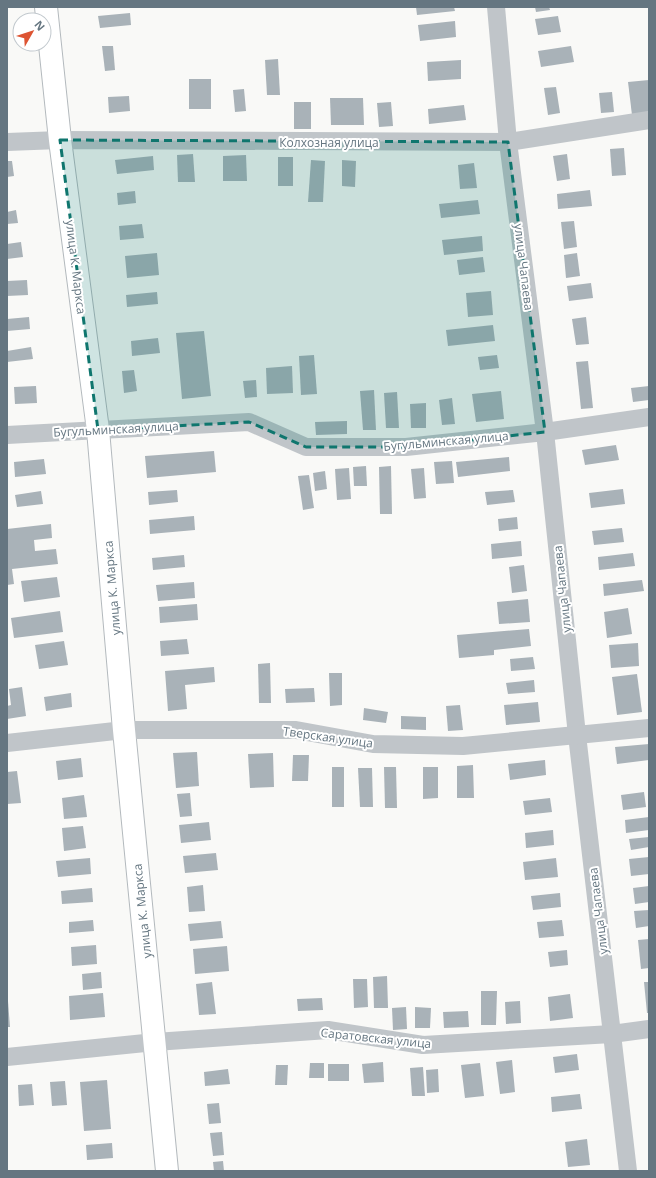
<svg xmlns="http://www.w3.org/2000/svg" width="656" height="1178" viewBox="0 0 656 1178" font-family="'Open Sans',sans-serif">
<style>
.building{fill:#a9b2b8}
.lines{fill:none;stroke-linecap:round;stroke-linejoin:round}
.secondary-casing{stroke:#b3b9bd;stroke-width:24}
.minor{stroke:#c0c5c9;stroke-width:18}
.secondary{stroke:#fff;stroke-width:22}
.marked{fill:#0f766e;fill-opacity:0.2;stroke:#0f766e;stroke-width:3;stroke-dasharray:8 5;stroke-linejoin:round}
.labels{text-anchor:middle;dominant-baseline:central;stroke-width:4;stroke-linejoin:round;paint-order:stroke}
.street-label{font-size:12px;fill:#657681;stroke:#fff}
</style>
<rect width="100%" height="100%" fill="#f9f9f7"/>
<g class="building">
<polygon points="416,7 454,7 455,11 417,15"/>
<polygon points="535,7 549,7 550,10 536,12"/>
<polygon points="130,13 131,25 100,28 98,16"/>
<polygon points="558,16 561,32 538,35 535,19"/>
<polygon points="455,21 456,37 420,41 418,25"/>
<polygon points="102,46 113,46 115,70 105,71"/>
<polygon points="571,46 574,62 541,67 538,51"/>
<polygon points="278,59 280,95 267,95 265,60"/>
<polygon points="461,60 461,79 428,81 427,62"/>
<rect x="189" y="79" width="22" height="30"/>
<polygon points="649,80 649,113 632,115 628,82"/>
<polygon points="556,87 560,113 548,115 544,88"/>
<polygon points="244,89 246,111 235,112 233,90"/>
<polygon points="612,92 614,112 601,113 599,93"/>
<polygon points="129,96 130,111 109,113 108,97"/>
<polygon points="330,98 363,98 364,125 331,125"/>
<rect x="294" y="102" width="17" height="27"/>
<polygon points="391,102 393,126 379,127 377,103"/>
<polygon points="464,105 466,120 429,124 428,109"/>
<polygon points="624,148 626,175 612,176 610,149"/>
<polygon points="193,154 195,182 178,182 177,155"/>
<polygon points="567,154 570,179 557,181 553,156"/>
<polygon points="246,155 247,181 223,181 223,156"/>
<polygon points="153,156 154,170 117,174 115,160"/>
<rect x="278" y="157" width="15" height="29"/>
<polygon points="311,160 325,161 323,202 308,202"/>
<polygon points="342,160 356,161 355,187 342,186"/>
<polygon points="7,161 12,161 14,176 7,177"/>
<polygon points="474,163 477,188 460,189 458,165"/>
<polygon points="590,190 592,206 558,209 557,194"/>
<polygon points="135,191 136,203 118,205 117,193"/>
<polygon points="478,200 480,214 441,218 439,204"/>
<polygon points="16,210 18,223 7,224 7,212"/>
<polygon points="574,221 577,247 564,249 561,222"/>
<polygon points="142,224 144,238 120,240 119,226"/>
<polygon points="482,236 483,251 444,255 442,240"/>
<polygon points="21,242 23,257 7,259 7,244"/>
<polygon points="157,253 159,275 127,278 125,256"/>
<polygon points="577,253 580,276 566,278 564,255"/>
<polygon points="483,257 485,272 459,275 457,260"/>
<polygon points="27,280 28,295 7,296 7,281"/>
<polygon points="591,283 593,298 569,301 567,286"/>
<polygon points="491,291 493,315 468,317 466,293"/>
<polygon points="157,292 158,304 127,307 126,295"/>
<polygon points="29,317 30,329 7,331 7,319"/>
<polygon points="586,317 589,344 576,345 572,319"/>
<polygon points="493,325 495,341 448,346 446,330"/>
<polygon points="204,331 211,396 182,399 176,333"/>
<polygon points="158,338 160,353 132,356 131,341"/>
<polygon points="31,347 33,359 7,362 7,351"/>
<polygon points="314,355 317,394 301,395 299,356"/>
<polygon points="497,355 499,368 480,370 478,357"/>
<polygon points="588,361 593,408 581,409 576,362"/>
<polygon points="292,366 293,393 267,394 266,368"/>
<polygon points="134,370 137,391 124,393 122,371"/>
<polygon points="256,380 257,397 245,398 243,381"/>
<polygon points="36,386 37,403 15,404 14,387"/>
<polygon points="649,386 649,400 633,402 631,388"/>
<polygon points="374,390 376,430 363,430 360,391"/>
<polygon points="501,391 504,419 476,422 472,394"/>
<polygon points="397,392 399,428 386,428 384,393"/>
<polygon points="452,398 455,424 442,425 439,400"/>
<polygon points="426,403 426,428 411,428 410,404"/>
<polygon points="347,421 347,434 316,435 315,422"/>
<polygon points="616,445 619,460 585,465 582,450"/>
<polygon points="214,451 216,472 147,478 145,456"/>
<polygon points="509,457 510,471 458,477 456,462"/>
<polygon points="44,459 46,474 15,477 14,462"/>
<polygon points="452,461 454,483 436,484 434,462"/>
<polygon points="366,466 367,486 354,486 353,467"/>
<polygon points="391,466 392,514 380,514 379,467"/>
<polygon points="349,468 351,499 337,500 335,469"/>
<polygon points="424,468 426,498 414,499 411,469"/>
<polygon points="325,471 327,489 315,491 313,473"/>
<polygon points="309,475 314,508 303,510 298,476"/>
<polygon points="623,489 625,504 591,508 589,493"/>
<polygon points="177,490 178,502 149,505 148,492"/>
<polygon points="513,490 515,502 487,505 485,492"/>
<polygon points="41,491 43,504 17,507 15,495"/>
<polygon points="194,516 195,530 150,534 149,520"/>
<polygon points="517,517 518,529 499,531 498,519"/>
<polygon points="51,524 52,538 34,540 35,551 56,549 58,564 12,569 14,584 7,585 7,529"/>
<polygon points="622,528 624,542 594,545 592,531"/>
<polygon points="521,541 522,556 492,559 491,544"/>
<polygon points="633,553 635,566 599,570 598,557"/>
<polygon points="184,555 185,567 153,570 152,558"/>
<polygon points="524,565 527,591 512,593 509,567"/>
<polygon points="57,577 60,597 24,602 21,581"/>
<polygon points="642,580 644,591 604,596 603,584"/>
<polygon points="194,582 195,598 158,601 156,585"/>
<polygon points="528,599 530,622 499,624 497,602"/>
<polygon points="197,604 198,620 160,623 159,607"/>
<polygon points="628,608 632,634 607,638 604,612"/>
<polygon points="60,611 63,632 14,638 11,618"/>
<polygon points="529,629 531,646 494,650 494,655 459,658 457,635"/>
<polygon points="187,639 189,654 161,656 160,641"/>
<polygon points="64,641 68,665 39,669 35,645"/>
<polygon points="638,643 639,666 611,668 609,645"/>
<polygon points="533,657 535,669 511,671 510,659"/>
<polygon points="270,663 271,703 259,703 258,664"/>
<polygon points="214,667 215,682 185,685 187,709 168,711 165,671"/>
<polygon points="329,673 342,673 342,705 330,706"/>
<polygon points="637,674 642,712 617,715 612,677"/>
<polygon points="534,680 535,692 508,694 506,683"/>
<polygon points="22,687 26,716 7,719 7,706 11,705 9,689"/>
<polygon points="314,688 315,702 286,703 285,689"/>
<polygon points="71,693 72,707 46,711 44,697"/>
<polygon points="538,702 540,722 506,725 504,705"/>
<polygon points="460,705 463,730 448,731 446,706"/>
<polygon points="364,708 388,712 386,723 363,720"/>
<polygon points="401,716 426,717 426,730 401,729"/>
<polygon points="649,744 649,760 617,764 615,747"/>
<polygon points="197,752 199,786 176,788 173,753"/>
<polygon points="273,753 274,787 250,788 248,754"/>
<polygon points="293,755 309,755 308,781 292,781"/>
<polygon points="81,758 83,777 58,780 56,761"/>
<polygon points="545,760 546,775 510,780 508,764"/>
<polygon points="473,765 474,798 457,798 457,766"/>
<rect x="332" y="767" width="12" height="40"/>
<polygon points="384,767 396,767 397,808 385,808"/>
<polygon points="423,767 438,767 438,798 423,799"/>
<polygon points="358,768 372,768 373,807 360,807"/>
<polygon points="17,771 21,803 7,804 7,772"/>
<polygon points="644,792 646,807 623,810 621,795"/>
<polygon points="190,793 192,816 180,817 177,794"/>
<polygon points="84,795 87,817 64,819 62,798"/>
<polygon points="550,798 552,812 525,815 523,801"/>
<polygon points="649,817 649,830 626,833 625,820"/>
<polygon points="209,822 211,840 181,843 179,825"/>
<polygon points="83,826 86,848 64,851 62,828"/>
<polygon points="553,830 554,845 526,848 525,833"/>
<polygon points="649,837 649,847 631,850 629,839"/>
<polygon points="216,853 218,870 185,873 183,856"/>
<polygon points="649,857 649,874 631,876 629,859"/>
<polygon points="90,858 91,874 58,877 56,861"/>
<polygon points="556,858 558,877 525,880 523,862"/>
<polygon points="203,885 205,911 189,912 187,887"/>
<polygon points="649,886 649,902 635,904 633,888"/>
<polygon points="92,888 93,902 62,904 61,891"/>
<polygon points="560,893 561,907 533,910 531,896"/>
<polygon points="649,910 649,926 636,928 634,911"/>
<polygon points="93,920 94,931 69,933 69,922"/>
<polygon points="562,920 564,936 539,938 537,922"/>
<polygon points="221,921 223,938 190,941 188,924"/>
<polygon points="649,939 649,968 641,969 638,940"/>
<polygon points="96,945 97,964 72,966 71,947"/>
<polygon points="227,946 229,971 195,974 193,949"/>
<polygon points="567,950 568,965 550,967 548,952"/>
<polygon points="101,972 102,988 83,990 82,974"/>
<polygon points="387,976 388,1008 374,1008 373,977"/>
<polygon points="353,979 367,979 368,1007 354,1008"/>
<polygon points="212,982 216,1014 199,1015 196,984"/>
<polygon points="644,982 649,982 649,1013 647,1013"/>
<polygon points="481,991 497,991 496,1025 481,1025"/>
<polygon points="103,993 105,1017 70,1020 69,996"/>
<polygon points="570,994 573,1018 550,1021 548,997"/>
<polygon points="322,998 323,1010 298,1011 297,999"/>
<polygon points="8,1001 10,1027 7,1027 7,1002"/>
<polygon points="520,1001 521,1023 506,1024 505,1002"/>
<polygon points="406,1007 407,1029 393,1030 392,1008"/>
<polygon points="415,1007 431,1008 430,1028 415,1028"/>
<polygon points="468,1011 469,1027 444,1028 443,1012"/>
<polygon points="577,1054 579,1070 555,1073 553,1057"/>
<polygon points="512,1060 515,1092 500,1094 496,1062"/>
<polygon points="383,1062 384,1082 364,1083 362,1064"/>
<polygon points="310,1063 324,1063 324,1078 309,1078"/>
<polygon points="480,1063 484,1096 465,1098 461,1065"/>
<rect x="328" y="1064" width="21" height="17"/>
<polygon points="276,1065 288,1065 287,1085 275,1085"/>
<polygon points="423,1067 425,1096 412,1096 410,1068"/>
<polygon points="228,1069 230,1084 205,1086 204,1072"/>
<polygon points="438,1069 439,1092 427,1093 426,1070"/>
<polygon points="107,1080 111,1129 84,1131 80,1082"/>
<polygon points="65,1081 67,1105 52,1106 50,1082"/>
<polygon points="32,1084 34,1105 19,1106 18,1085"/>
<polygon points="580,1094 582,1109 552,1112 551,1097"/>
<polygon points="219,1103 221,1123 209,1124 207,1104"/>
<polygon points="222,1132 224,1155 213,1156 210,1133"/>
<polygon points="587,1139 590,1165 568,1167 565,1142"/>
<polygon points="112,1143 113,1158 87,1160 86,1145"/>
<polygon points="223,1161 224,1171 214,1171 213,1162"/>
</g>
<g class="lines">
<g class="secondary-casing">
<polyline id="secondary" points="46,7 60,140 98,430 124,730 167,1171"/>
</g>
<g class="minor">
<polyline points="496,7 508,142 545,432 577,735 628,1171"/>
<polyline points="7,142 60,140 508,142 649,120"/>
<polyline points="7,435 249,422 306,447 406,447 545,432 649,417"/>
<polyline points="7,743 124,730 296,730 373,744 463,746 649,728"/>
<polyline points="7,1057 155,1042 328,1030 423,1045 612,1034 649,1029"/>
</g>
<use href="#secondary" class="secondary"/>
</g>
<path class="marked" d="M60 140 508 142 545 432 406 447H306L249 422 98 430Z"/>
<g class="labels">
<g class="street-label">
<text x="329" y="142">Колхозная улица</text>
<text transform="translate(76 267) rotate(83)">улица К. Маркса</text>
<text transform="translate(524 267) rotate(83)">улица Чапаева</text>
<text transform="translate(116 429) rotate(-3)">Бугульминская улица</text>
<text transform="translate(446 441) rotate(-5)">Бугульминская улица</text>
<text transform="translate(112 588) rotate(-95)">улица К. Маркса</text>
<text transform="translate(562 589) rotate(-96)">улица Чапаева</text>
<text transform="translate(328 737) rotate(8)">Тверская улица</text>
<text transform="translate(142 911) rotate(-96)">улица К. Маркса</text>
<text transform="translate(598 911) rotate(-97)">улица Чапаева</text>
<text transform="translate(376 1038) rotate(6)">Саратовская улица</text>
</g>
</g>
<rect width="656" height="1178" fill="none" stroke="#657681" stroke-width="16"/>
<g transform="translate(32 32) rotate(51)"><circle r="19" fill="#ffffff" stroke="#c1c8cd"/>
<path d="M0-3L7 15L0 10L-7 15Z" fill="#dd5432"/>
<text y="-6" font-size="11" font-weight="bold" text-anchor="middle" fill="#657681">N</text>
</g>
</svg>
